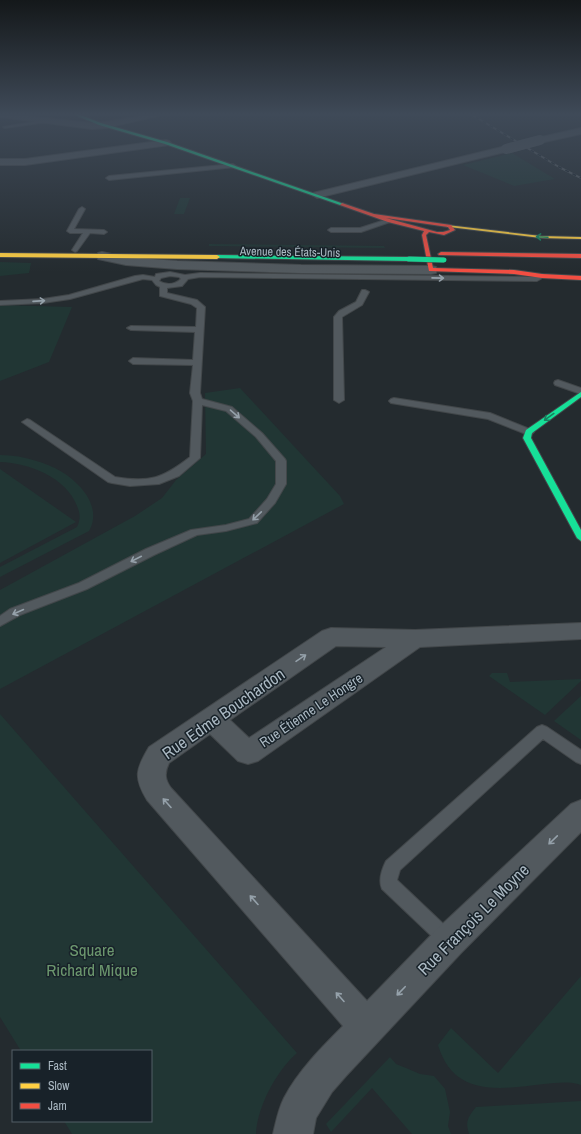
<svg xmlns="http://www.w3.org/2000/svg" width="581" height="1134" viewBox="0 0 581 1134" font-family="'Archivo Narrow',sans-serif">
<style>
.green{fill:#213634}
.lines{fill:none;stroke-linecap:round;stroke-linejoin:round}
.lane-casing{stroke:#42474a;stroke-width:2}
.street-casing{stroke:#42474a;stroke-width:2}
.fast-casing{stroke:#42474a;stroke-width:2}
.slow-casing{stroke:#42474a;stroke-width:2}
.jam-casing{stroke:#42474a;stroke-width:2}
.lane{fill:#52595e;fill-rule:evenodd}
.street{fill:#52595e;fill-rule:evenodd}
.fast{fill:#16e098;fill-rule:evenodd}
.slow{fill:#ffcf43;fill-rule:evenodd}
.jam{fill:#f24e42;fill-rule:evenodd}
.rail-casing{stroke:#575d61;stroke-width:2}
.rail{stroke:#182229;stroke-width:1.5;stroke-dasharray:4;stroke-linecap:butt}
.street-bridge-casing{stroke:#42474a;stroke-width:10;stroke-linecap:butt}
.fast-bridge-casing{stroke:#40484c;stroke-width:6;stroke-linecap:butt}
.street-bridge{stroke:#52595e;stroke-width:10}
.fast-bridge{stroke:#16e098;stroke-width:5}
.oneway{stroke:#178160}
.oneway2{stroke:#95a1aa}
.labels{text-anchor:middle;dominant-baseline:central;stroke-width:3;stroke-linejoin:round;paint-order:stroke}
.far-street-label{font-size:12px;fill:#abb9c3;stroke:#182229}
.street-label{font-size:14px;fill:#abb9c3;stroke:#182229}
.near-street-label{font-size:17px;fill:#abb9c3;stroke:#182229}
.near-park-label{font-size:17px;fill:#6c976e;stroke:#182229}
</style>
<rect width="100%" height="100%" fill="#242b2f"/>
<g class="green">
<polygon points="512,153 555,179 514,186 463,165"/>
<polygon points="180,198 190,198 184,214 174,214"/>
<polygon points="209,244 384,246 385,248 209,246"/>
<polygon points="0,262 31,263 29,273 0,276"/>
<polygon points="0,305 72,307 49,362 0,381"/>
<polygon points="240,388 340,496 344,504 0,689 0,590 135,516 162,498 176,480 206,454 205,393"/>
<path d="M0 455C16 455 33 459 48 465 72 474 105 503 89 531L0 577V567L77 527C81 519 80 513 77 506 66 477 29 463 0 462Z"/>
<polygon points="0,469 76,522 0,563"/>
<polygon points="492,673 507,673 510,682 581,679 581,681 545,715 489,676"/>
<polygon points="581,696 581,740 554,721"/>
<path d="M0 714 297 1053C277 1070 257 1107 256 1134H72L64 1121H151V1051H21L0 1017Z"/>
<path d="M581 976V1085C569 1081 557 1083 544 1084 501 1089 454 1098 438 1045L451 1028 498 1073Z"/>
<polygon points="390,1057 396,1064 406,1068 420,1074 434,1076 445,1089 450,1112 448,1126 451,1134 412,1134 372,1088 331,1132 326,1124"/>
<path d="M581 1101V1134H469C465 1121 468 1117 476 1107Z"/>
</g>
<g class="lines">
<g class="lane-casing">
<g id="lane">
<polygon points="45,120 47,122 5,128 3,127"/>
<polygon points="233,164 236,166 235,167 109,180 106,178 109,176"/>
<polygon points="82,207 85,209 74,229 104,230 107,232 104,234 90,233 77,251 75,252 72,250 83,233 70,233 67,231 79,209"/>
<polygon points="388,219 391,221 390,222 361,232 331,232 328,230 331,228 360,228"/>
<path d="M170 272 185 275 200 273 536 277 542 274 546 276 537 281 200 277 188 279 182 286 167 288V293L197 300 205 307 200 393 202 399 232 407 262 433 285 459 286 461V484L275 503 257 523 226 531 197 535 154 555 87 589 20 615 0 626V616L10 609 79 583 146 549 191 530 226 525 249 519 267 499 276 484V461L256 437 226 411 202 405 200 458 179 476 159 484 130 486 112 483 108 482 22 422 27 419 30 420 115 477C150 483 163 478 190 457L193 401 190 393 193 365 133 364 129 361 133 358 193 360 195 332 131 330 127 328 131 326 196 327 197 308 191 304 160 296V287L156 285 152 280 143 279 70 299 43 303 0 305V301L43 299 69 295 135 276 143 275 155 277 156 274ZM170 276 179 277 181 279C174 285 166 285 159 281L161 278Z"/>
<polygon points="362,290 365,290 369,292 362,305 342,317 344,400 339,403 334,400 334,317 339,311 356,302"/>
<polygon points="558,380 581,388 581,394 555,385 554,383 555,381"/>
<polygon points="394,398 490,413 532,430 534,432 532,434 526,434 488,419 391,403 389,401 391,399"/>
<path d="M542 725 547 727 581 750V764L576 762 543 739 400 870 397 880 454 934 457 940 454 946 448 949 442 946 382 889C378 880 382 869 386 861L537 727Z"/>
</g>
</g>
<g class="street-casing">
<g id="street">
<path d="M0 113 92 123C118 122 143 113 170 113L106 128 92 129 0 117Z"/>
<polygon points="581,128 581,134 540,143 536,140 537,138"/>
<polygon points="166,140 169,141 171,143 169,145 25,165 0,165 0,159 25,159"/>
<polygon points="506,146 511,149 509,151 317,198 312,195 313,193"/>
<polygon points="102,252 126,257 177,261 301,265 431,266 436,267 437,270 436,273 431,274 301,273 177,269 126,265 98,259 96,256 98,253"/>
<path d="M581 623V639L420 647 258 761 248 764 238 761 210 734 169 763C164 773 165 780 171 788L367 1001 437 929 571 804 581 800V832L461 953 346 1076 332 1092 316 1118 313 1134H273C276 1122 278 1110 284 1098 298 1071 321 1048 343 1026L147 800C133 777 136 769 149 747L322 631 331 628 415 630ZM336 646 386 647 249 738 230 720Z"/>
</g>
</g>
<g class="fast-casing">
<g id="fast">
<polygon points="75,113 101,123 167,142 344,204 340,205 165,144 99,125 70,113"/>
<polygon points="217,255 409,257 412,259 409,261 215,258 215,256"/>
<polygon points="581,392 581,397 532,433 531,438 581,530 581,541 577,538 523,438 526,430"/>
</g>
</g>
<g class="slow-casing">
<g id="slow">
<polygon points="447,225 541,236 581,237 581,239 541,238 449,227 447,227"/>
<polygon points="0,253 217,255 220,257 217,259 0,257"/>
</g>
</g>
<g class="jam-casing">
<g id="jam">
<path d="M342 203 374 214 451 225 455 230 444 235 429 232 426 235 433 268 514 270 542 274 581 276V280L542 278 514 274 429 271 422 235 424 231 388 222 340 205ZM386 218 448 227 450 230 443 232H437Z"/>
<polygon points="441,252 581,254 581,258 439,255 438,254"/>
</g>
</g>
<use href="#lane" class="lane"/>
<use href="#street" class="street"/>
<use href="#fast" class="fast"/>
<use href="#slow" class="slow"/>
<use href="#jam" class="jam"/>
<g class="rail-casing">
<polyline id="rail" points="469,113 559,167 581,178"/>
</g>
<use href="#rail" class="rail"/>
<g class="street-bridge-casing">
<polyline id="street-bridge" points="506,149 540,140"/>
</g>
<g class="fast-bridge-casing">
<polyline id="fast-bridge" points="409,259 444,260"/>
</g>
<use href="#street-bridge" class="street-bridge"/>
<use href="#fast-bridge" class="fast-bridge"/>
</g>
<defs><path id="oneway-shaft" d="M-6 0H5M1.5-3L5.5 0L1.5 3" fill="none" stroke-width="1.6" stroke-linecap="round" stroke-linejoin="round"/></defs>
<g class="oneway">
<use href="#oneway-shaft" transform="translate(542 237) rotate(-177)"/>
<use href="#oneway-shaft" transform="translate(549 417) rotate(144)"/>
</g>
<g class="oneway2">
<use href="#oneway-shaft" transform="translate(438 278) rotate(1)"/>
<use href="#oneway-shaft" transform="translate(39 301) rotate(-4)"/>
<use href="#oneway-shaft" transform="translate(235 414) rotate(41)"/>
<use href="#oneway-shaft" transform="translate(257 516) rotate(136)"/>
<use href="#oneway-shaft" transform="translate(136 559) rotate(153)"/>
<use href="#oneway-shaft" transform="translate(18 612) rotate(156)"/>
<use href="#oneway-shaft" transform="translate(301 658) rotate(-34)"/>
<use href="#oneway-shaft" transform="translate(167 803) rotate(-132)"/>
<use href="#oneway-shaft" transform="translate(553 840) rotate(136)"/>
<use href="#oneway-shaft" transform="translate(254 900) rotate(-132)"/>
<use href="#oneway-shaft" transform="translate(401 991) rotate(134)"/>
<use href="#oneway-shaft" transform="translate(340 997) rotate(-132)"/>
</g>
<linearGradient id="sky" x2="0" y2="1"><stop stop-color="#14181a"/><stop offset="0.42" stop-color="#3f4a58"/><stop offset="1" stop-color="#3f4a58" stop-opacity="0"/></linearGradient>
<rect width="581" height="272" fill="url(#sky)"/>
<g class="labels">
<g class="far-street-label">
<text transform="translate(290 252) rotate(1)">Avenue des États-Unis</text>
</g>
<g class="street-label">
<text transform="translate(311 710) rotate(-34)">Rue Étienne Le Hongre</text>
</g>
<g class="near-street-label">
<text transform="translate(223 713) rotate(-35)">Rue Edme Bouchardon</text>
<text transform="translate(473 919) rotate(-45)">Rue François Le Moyne</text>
</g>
<g class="near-park-label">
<text x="92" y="949">Square<tspan x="92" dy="20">Richard Mique</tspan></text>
</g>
</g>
<rect x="12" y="1050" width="140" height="72" fill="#182229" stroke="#535e67"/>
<rect x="20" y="1063" width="20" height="6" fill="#16e098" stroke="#535e67"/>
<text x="48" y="1070" font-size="12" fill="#abb9c3">Fast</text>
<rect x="20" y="1083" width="20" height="6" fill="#ffcf43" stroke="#535e67"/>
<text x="48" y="1090" font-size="12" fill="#abb9c3">Slow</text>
<rect x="20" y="1103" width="20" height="6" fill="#f24e42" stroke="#535e67"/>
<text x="48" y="1110" font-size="12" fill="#abb9c3">Jam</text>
</svg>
